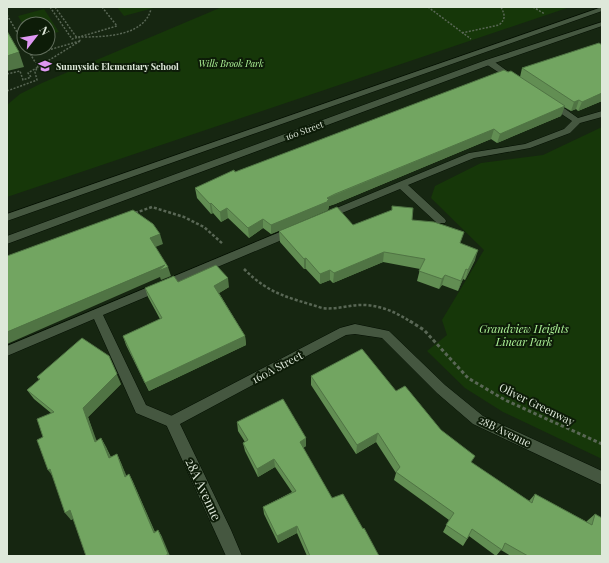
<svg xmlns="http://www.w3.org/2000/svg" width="609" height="563" viewBox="0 0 609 563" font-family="'Playfair Display',serif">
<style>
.green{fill:#163709}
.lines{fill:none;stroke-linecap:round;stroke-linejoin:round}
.service-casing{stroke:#030e01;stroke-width:1}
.minor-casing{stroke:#030e01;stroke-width:1}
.secondary-casing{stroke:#030e01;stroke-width:1}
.path-far2{stroke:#596755;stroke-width:1.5;stroke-dasharray:2 1.5;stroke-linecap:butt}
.path-far1{stroke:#596755;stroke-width:2.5;stroke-dasharray:3 2;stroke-linecap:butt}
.path{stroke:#596755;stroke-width:3;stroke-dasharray:3.5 2.5;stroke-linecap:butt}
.service{fill:#455740;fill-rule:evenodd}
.minor{fill:#455740;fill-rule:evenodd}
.secondary{fill:#455740;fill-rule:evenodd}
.wall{fill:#628e53}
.shaded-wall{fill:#507444}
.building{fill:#72a561;stroke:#507444}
.labels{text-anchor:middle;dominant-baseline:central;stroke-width:4;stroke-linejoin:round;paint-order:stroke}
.far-park-label{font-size:9px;font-style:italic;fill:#aff599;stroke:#0d1c08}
.far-poi-label{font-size:9px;font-weight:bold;fill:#dee8da;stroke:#0d1c08;text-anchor:start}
.far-street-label{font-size:9px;fill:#dee8da;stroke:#0d1c08}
.park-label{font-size:11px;font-style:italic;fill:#aff599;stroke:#0d1c08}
.street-label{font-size:11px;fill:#dee8da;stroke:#0d1c08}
.near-street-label{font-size:13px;fill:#dee8da;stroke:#0d1c08}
</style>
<rect width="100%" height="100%" fill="#162611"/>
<g class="green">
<polygon points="117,7 157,7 124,16"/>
<polygon points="222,7 570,7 7,197 7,105 20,94 42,83"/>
<polygon points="44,9 59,32 48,34 48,24 24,24 24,26 18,16"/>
<polygon points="602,127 602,459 503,412 465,388 427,351 447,335 442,320 484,250 431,198 435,186 481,163 543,155"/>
</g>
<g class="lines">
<g class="service-casing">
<g id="service">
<polygon points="486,60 492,60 517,78 510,80 486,64"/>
<polygon points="548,101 554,101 578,118 602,111 602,117 580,123 570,133 530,148 474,158 408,185 445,219 446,221 445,223 437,223 400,189 330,218 322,218 321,216 322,214 469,153 525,144 564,129 572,121 548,105"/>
<polygon points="292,227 297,231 296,234 103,315 146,405 177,418 179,422 177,426 172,428 136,413 94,319 7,356 7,346"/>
</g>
</g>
<g class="minor-casing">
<polygon id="minor" points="355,324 389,331 445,385 483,416 602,471 602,485 473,424 437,393 382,338 355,334 346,335 180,424 231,530 242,556 226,556 165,422 167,418 340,328"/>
</g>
<g class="secondary-casing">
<g id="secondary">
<polygon points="602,7 602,11 7,221 7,214"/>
<polygon points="602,22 602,26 492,64 7,244 7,236 486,60"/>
</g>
</g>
<g class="path-far2">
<polyline points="50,7 72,39 79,37 80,41"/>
<polyline points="55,7 77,38"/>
<path d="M102 7 117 26 79 37C103 37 144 37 151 9"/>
<polyline points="428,7 471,39"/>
<polyline points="533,7 545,14"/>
<polyline points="7,15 24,44"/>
<path d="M462 33 499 25C506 19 505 15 501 7"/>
<polygon points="80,41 38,67 31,55"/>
<polyline points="26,48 31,55"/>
<polyline points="7,74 20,71 23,80 31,77 28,73 38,67"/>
<polyline points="7,91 37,80 35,72 37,68"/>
</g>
<g class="path-far1">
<polyline points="135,213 152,207 184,217 204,227 223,244"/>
<path d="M244 269C270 295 288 297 322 308 337 310 351 304 365 305 383 306 397 313 411 322"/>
</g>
<polyline class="path" points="410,321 424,330 468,378 505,400 602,444"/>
<use href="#service" class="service"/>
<use href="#minor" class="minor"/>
<use href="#secondary" class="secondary"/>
</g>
<g class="wall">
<polygon points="522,68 602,101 578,111 576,109 571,111 564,107 561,116 497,143 491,139 335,204 329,206 328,210 271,234 263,228 249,238 228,218 221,222 213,213 211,214 197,198 195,188 235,172 508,72 520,77"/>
<polygon points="412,220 461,243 475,260 465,280 463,279 458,291 442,285 439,289 417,281 420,269 383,262 333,283 330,280 320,284 306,269 304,269 280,242 279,231"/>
<polygon points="178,282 229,287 219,293 245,336 246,345 149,391 126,345 123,336 160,319 148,297 145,288"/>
<polygon points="311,376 396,391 441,430 472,463 529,501 535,494 587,522 587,521 595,514 602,556 511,556 501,550 496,556 469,536 463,546 443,532 449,520 394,480 396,473 376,442 356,454 311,385"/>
<polygon points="37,377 121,384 88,417 96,441 101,438 106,447 111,457 117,454 121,463 126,476 129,474 133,482 155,532 158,530 162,537 73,519 71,520 43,437 51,413 34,399 27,390 39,380"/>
<polygon points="237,422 306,438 306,446 303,448 332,498 363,529 379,556 307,556 297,533 278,543 264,514 263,507 292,492 275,467 258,477 245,451 243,443 245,442 238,431"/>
</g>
<g class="shaded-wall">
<polygon points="19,52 24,67 7,71 7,56"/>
<polygon points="602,93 602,101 578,111 582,102"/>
<polygon points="579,100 576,109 571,111 574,102"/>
<polygon points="565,106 561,116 497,143 500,134"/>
<polygon points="494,129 491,139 335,204 329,206 328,210 271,234 271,225 327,198"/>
<polygon points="211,203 213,213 211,214 210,204"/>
<polygon points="227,208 228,218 221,222 220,212"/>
<polygon points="263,219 263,228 249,238 248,228"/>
<polygon points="160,234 163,244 153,248 150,238"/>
<polygon points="478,250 475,260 465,280 468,270"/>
<polygon points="384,252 383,262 333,283 334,273"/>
<polygon points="306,258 306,269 304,269 304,259"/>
<polygon points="165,265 168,267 171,276 161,280 160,277 7,344 7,332"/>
<polygon points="466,269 463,279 458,291 461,281"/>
<polygon points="330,270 330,280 320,284 320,274"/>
<polygon points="445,275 442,285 439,289 442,279"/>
<polygon points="228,278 229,287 216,295 214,286"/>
<polygon points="245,336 246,345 149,391 145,383"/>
<polygon points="109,356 121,384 88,417 100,450 95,442 83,408"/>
<polygon points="378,433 376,442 356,454 357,445"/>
<polygon points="101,438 106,447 114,466 109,458"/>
<polygon points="306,438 306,446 300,450 300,442"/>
<polygon points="117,454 121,463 130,484 125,477"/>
<polygon points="274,459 275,467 258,477 257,469"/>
<polygon points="50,469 54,478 48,470"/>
<polygon points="129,474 133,482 158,540 154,533"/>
<polygon points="70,510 76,517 71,520 65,513"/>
<polygon points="297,526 297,533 278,543 277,536"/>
<polygon points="158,530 162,537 170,556 165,556"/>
</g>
<g class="building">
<polygon points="7,31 19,52 7,56"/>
<polygon points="599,43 602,45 602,93 582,102 579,100 574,102 522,68"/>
<polygon points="504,70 508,72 511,71 565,106 500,134 494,129 335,194 327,198 329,200 327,201 329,201 271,225 263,219 248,228 227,208 220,212 211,203 210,204 195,188 234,170 235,172"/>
<polygon points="392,206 413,208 412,220 434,222 464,232 460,243 478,250 468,270 466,269 461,281 445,275 442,279 419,271 425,259 384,252 334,273 330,270 320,274 306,258 304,259 279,231 337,207 353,225 392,210"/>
<polygon points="133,210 153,224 160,234 150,238 168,267 158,271 165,265 7,332 7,256"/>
<polygon points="216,265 228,278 214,286 245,336 145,383 123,336 162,318 145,288 174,276 178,282"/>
<polygon points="82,338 109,356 117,374 83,408 95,442 101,438 109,458 117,454 125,477 129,474 154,533 158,530 168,554 165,556 86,556 70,510 65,513 50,469 48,470 37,440 43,437 37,419 54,412 27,390 40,379 37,377"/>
<polygon points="362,349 396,391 405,386 441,430 475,456 471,462 532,503 535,494 592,525 595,514 602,518 602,556 528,556 505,543 502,550 472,529 467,539 446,525 454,513 396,472 400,467 378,433 357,445 311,376"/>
<polygon points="283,399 306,438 300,442 332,498 343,494 363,529 364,528 379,556 310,556 297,526 277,536 263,507 296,491 274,459 257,469 243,443 248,440 237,422"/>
</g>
<defs>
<g id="school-bare" transform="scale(1.08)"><path d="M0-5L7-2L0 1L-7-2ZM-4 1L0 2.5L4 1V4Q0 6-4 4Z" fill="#de98f2" stroke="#0d1c08" stroke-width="2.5" paint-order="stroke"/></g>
</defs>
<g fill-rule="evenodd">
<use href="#school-bare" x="45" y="66"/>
</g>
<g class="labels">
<g class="far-park-label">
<text x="231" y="63">Wills Brook Park</text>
</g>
<g class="far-poi-label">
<text x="56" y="66">Sunnyside Elementary School</text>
</g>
<g class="far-street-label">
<text transform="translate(304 130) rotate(-20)">160 Street</text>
</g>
<g class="park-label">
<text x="524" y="328">Grandview Heights<tspan x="524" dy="13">Linear Park</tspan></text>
</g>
<g class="street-label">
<text transform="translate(277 367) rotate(-28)">160A Street</text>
<text transform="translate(537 404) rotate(26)">Oliver Greenway</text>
<text transform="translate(505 431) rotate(26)">28B Avenue</text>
</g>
<g class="near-street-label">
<text transform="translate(204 489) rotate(65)">28A Avenue</text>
</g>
</g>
<rect width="609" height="563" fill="none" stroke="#dee8da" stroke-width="16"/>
<g transform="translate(36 36) rotate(59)"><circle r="19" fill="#0d1c08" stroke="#616e5c"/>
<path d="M0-3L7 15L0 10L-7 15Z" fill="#de98f2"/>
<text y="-6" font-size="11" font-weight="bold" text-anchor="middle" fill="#dee8da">N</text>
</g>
</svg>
